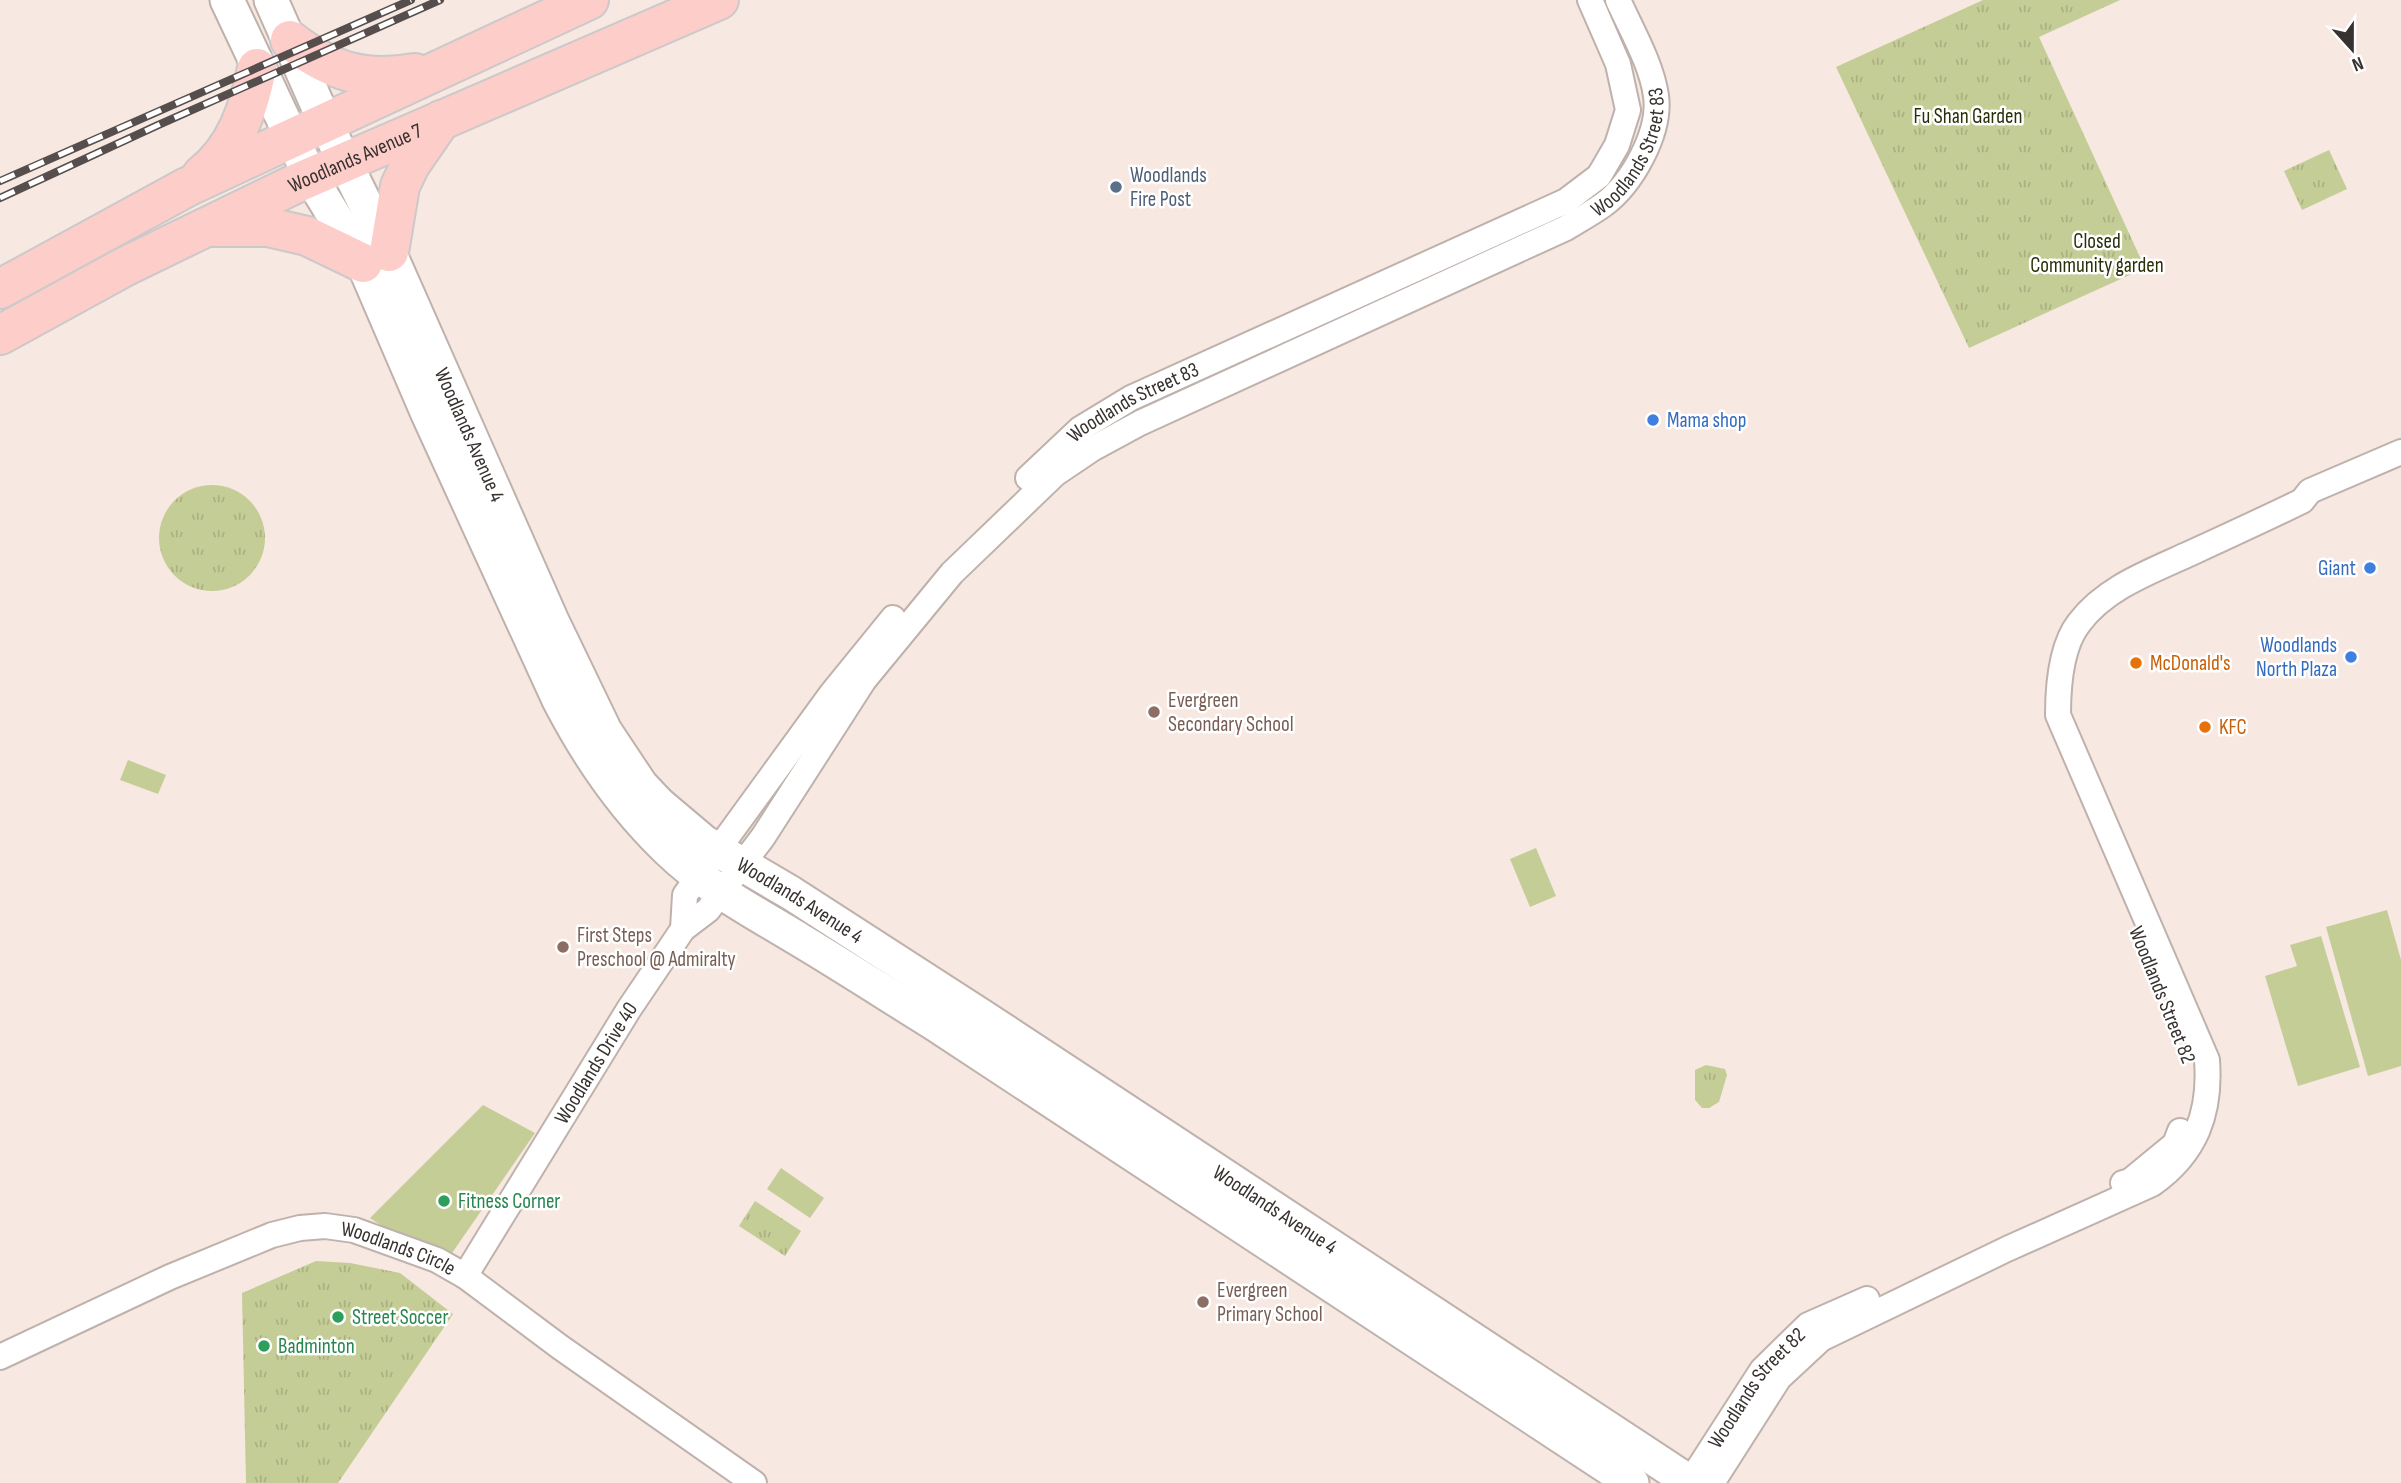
<svg xmlns="http://www.w3.org/2000/svg" width="2401" height="1483" viewBox="0 0 2401 1483" font-family="'Sofia Sans Condensed',sans-serif">
<style>
.green{fill:#c5cd96}
.park{fill:url(#park-tufts)}
.lines{fill:none;stroke-linecap:round;stroke-linejoin:round}
.minor-casing{stroke:#bfb1ab;stroke-width:28}
.secondary-casing{stroke:#bfb1ab;stroke-width:37}
.primary-casing{stroke:#cbc9c9;stroke-width:42}
.minor{stroke:#fff;stroke-width:24}
.secondary{stroke:#fff;stroke-width:33}
.primary{stroke:#fdcdc9;stroke-width:38}
.rail-casing{stroke:#564e4c;stroke-width:8}
.rail{stroke:#fff;stroke-width:5;stroke-dasharray:16;stroke-linecap:butt}
.service-dot{fill:#5c6f8a;stroke:#fff;stroke-width:2.5}
.shop-dot{fill:#3f7fe0;stroke:#fff;stroke-width:2.5}
.food-dot{fill:#e8710a;stroke:#fff;stroke-width:2.5}
.education-dot{fill:#8d6e63;stroke:#fff;stroke-width:2.5}
.leisure-dot{fill:#2e9e5b;stroke:#fff;stroke-width:2.5}
.labels{text-anchor:middle;dominant-baseline:central;stroke-width:5;stroke-linejoin:round;paint-order:stroke}
.park-label{font-size:21px;fill:#2b2f09;stroke:#fff}
.street-label{font-size:21px;fill:#37312f;stroke:#fff}
.service-label{font-size:21px;fill:#4e5e75;stroke:#fff;text-anchor:start}
.shop-label{font-size:21px;fill:#366cbe;stroke:#fff;text-anchor:end}
.food-label{font-size:21px;fill:#c56008;stroke:#fff;text-anchor:start}
.education-label{font-size:21px;fill:#785e54;stroke:#fff;text-anchor:start}
.leisure-label{font-size:21px;fill:#27864d;stroke:#fff;text-anchor:start}
</style>
<defs>
<pattern id="park-tufts" width="24" height="20" patternUnits="userSpaceOnUse" patternTransform="scale(1.75)"><rect width="24" height="20" fill="#c5cd96"/><path d="M3 7l-1-3M5 7V3M7 7l1-3M15 17l-1-3M17 17v-4M19 17l1-3" fill="none" stroke="#aab082"/></pattern>
</defs>
<rect width="100%" height="100%" fill="#f7e8e2"/>
<g class="green">
<polygon points="128,760 166,775 158,794 120,780"/>
<polygon points="1536,848 1556,896 1530,907 1510,859"/>
<polygon points="2387,910 2401,960 2401,1066 2368,1076 2326,927"/>
<polygon points="2321,936 2360,1067 2298,1086 2265,976 2297,966 2290,945"/>
<polygon points="483,1105 535,1133 443,1266 370,1218"/>
<polygon points="781,1168 824,1198 810,1218 767,1189"/>
</g>
<g class="park">
<polygon points="1983,0 2120,0 2039,37 2145,268 1969,348 1836,67"/>
<polygon points="2329,150 2347,189 2302,210 2284,171"/>
<circle cx="212" cy="538" r="53"/>
<polygon points="1706,1065 1725,1069 1727,1075 1719,1102 1709,1108 1702,1108 1695,1100 1695,1070"/>
<polygon points="755,1201 801,1231 785,1256 739,1226"/>
<polygon points="316,1261 350,1263 400,1273 453,1314 338,1483 246,1483 242,1293"/>
</g>
<g class="lines">
<g class="minor-casing">
<g id="minor">
<path id="s1" d="M1028 478 1080 429 1131 398 1566 201 1599 176 1617 145 1628 110 1618 64 1590 0"/>
<polyline points="683,929 685,895 832,693 893,618"/>
<polyline points="2123,1183 2130,1181 2175,1144 2180,1131"/>
<path id="s2" d="M465 1276 629 1009 683 929 708 910 763 837 864 680 952 573 1055 474 1092 449 1140 423 1566 228C1579 220 1592 213 1603 205 1632 184 1661 132 1656 96 1652 65 1631 29 1618 0"/>
<path id="s3" d="M0 1357 170 1277 272 1235 300 1228 325 1226 354 1230 437 1260 465 1276 560 1347 754 1483"/>
<path id="s4" d="M1689 1483 1762 1370 1808 1325 1867 1299"/>
<path d="M1712 1483 1779 1378 1821 1339 2007 1249 2152 1184C2196 1153 2211 1113 2207 1060L2058 715C2058 686 2061 646 2079 623 2106 587 2152 571 2191 553 2228 536 2265 519 2302 501L2310 491 2401 452"/>
</g>
</g>
<g class="secondary-casing">
<g id="secondary">
<path d="M227 0 311 178 363 263 428 414 559 700C588 756 622 806 668 850 706 887 754 912 800 940 845 967 890 996 935 1024L1632 1483"/>
<path id="s5" d="M271 0 325 122 389 252 552 621 605 731 641 785 659 804 704 842 791 893 980 1015 1691 1483"/>
</g>
</g>
<g class="primary-casing">
<g id="primary">
<path d="M290 40C330 71 363 82 415 73"/>
<path d="M202 175C236 148 249 108 257 68"/>
<polyline points="215,227 268,227 307,236 363,263"/>
<polyline points="389,252 400,186 410,165 441,120"/>
<polyline points="0,289 187,187 589,0"/>
<path id="s6" d="M0 335 124 267 297 183 719 0"/>
</g>
</g>
<use href="#minor" class="minor"/>
<use href="#secondary" class="secondary"/>
<use href="#primary" class="primary"/>
<g class="rail-casing">
<g id="rail">
<polyline points="0,181 411,0"/>
<polyline points="0,198 156,126 440,0"/>
</g>
</g>
<use href="#rail" class="rail"/>
</g>
<circle class="service-dot" cx="1116" cy="187" r="7"/>
<g class="shop-dot">
<circle cx="1653" cy="420" r="7"/>
<circle cx="2370" cy="568" r="7"/>
<circle cx="2351" cy="657" r="7"/>
</g>
<g class="food-dot">
<circle cx="2136" cy="663" r="7"/>
<circle cx="2205" cy="727" r="7"/>
</g>
<g class="education-dot">
<circle cx="1154" cy="712" r="7"/>
<circle cx="563" cy="947" r="7"/>
<circle cx="1203" cy="1302" r="7"/>
</g>
<g class="leisure-dot">
<circle cx="444" cy="1201" r="7"/>
<circle cx="338" cy="1317" r="7"/>
<circle cx="264" cy="1346" r="7"/>
</g>
<g class="labels">
<g class="park-label">
<text x="1968" y="116">Fu Shan Garden</text>
<text x="2097" y="241">Closed<tspan x="2097" dy="24">Community garden</tspan></text>
</g>
<g class="street-label">
<text stroke="none"><textPath href="#s2" startOffset="1673">Woodlands Street 83</textPath></text>
<text stroke="none"><textPath href="#s6" startOffset="397">Woodlands Avenue 7</textPath></text>
<text stroke="none"><textPath href="#s1" startOffset="131">Woodlands Street 83</textPath></text>
<text stroke="none"><textPath href="#s5" startOffset="478">Woodlands Avenue 4</textPath></text>
<text stroke="none"><textPath href="#s5" startOffset="1066">Woodlands Avenue 4</textPath></text>
<text transform="translate(2162 995) rotate(68)">Woodlands Street 82</text>
<text stroke="none"><textPath href="#s2" startOffset="250">Woodlands Drive 40</textPath></text>
<text stroke="none"><textPath href="#s5" startOffset="1633">Woodlands Avenue 4</textPath></text>
<text stroke="none"><textPath href="#s3" startOffset="429">Woodlands Circle</textPath></text>
<text stroke="none"><textPath href="#s4" startOffset="117">Woodlands Street 82</textPath></text>
</g>
<g class="service-label">
<text x="1130" y="175">Woodlands<tspan x="1130" dy="24">Fire Post</tspan></text>
</g>
<g class="shop-label">
<text x="1667" y="420" text-anchor="start">Mama shop</text>
<text x="2356" y="568">Giant</text>
<text x="2337" y="645">Woodlands<tspan x="2337" dy="24">North Plaza</tspan></text>
</g>
<g class="food-label">
<text x="2150" y="663">McDonald's</text>
<text x="2219" y="727">KFC</text>
</g>
<g class="education-label">
<text x="1168" y="700">Evergreen<tspan x="1168" dy="24">Secondary School</tspan></text>
<text x="577" y="935">First Steps<tspan x="577" dy="24">Preschool @ Admiralty</tspan></text>
<text x="1217" y="1290">Evergreen<tspan x="1217" dy="24">Primary School</tspan></text>
</g>
<g class="leisure-label">
<text x="458" y="1201">Fitness Corner</text>
<text x="352" y="1317">Street Soccer</text>
<text x="278" y="1346">Badminton</text>
</g>
</g>
<g transform="translate(2352 49) rotate(159)" stroke="#ffffff" stroke-width="5" paint-order="stroke">
<path d="M0-5L12 26L0 18L-12 26Z" fill="#37312f"/>
<text y="-10" font-size="19" font-weight="bold" text-anchor="middle" fill="#37312f">N</text>
</g>
</svg>
